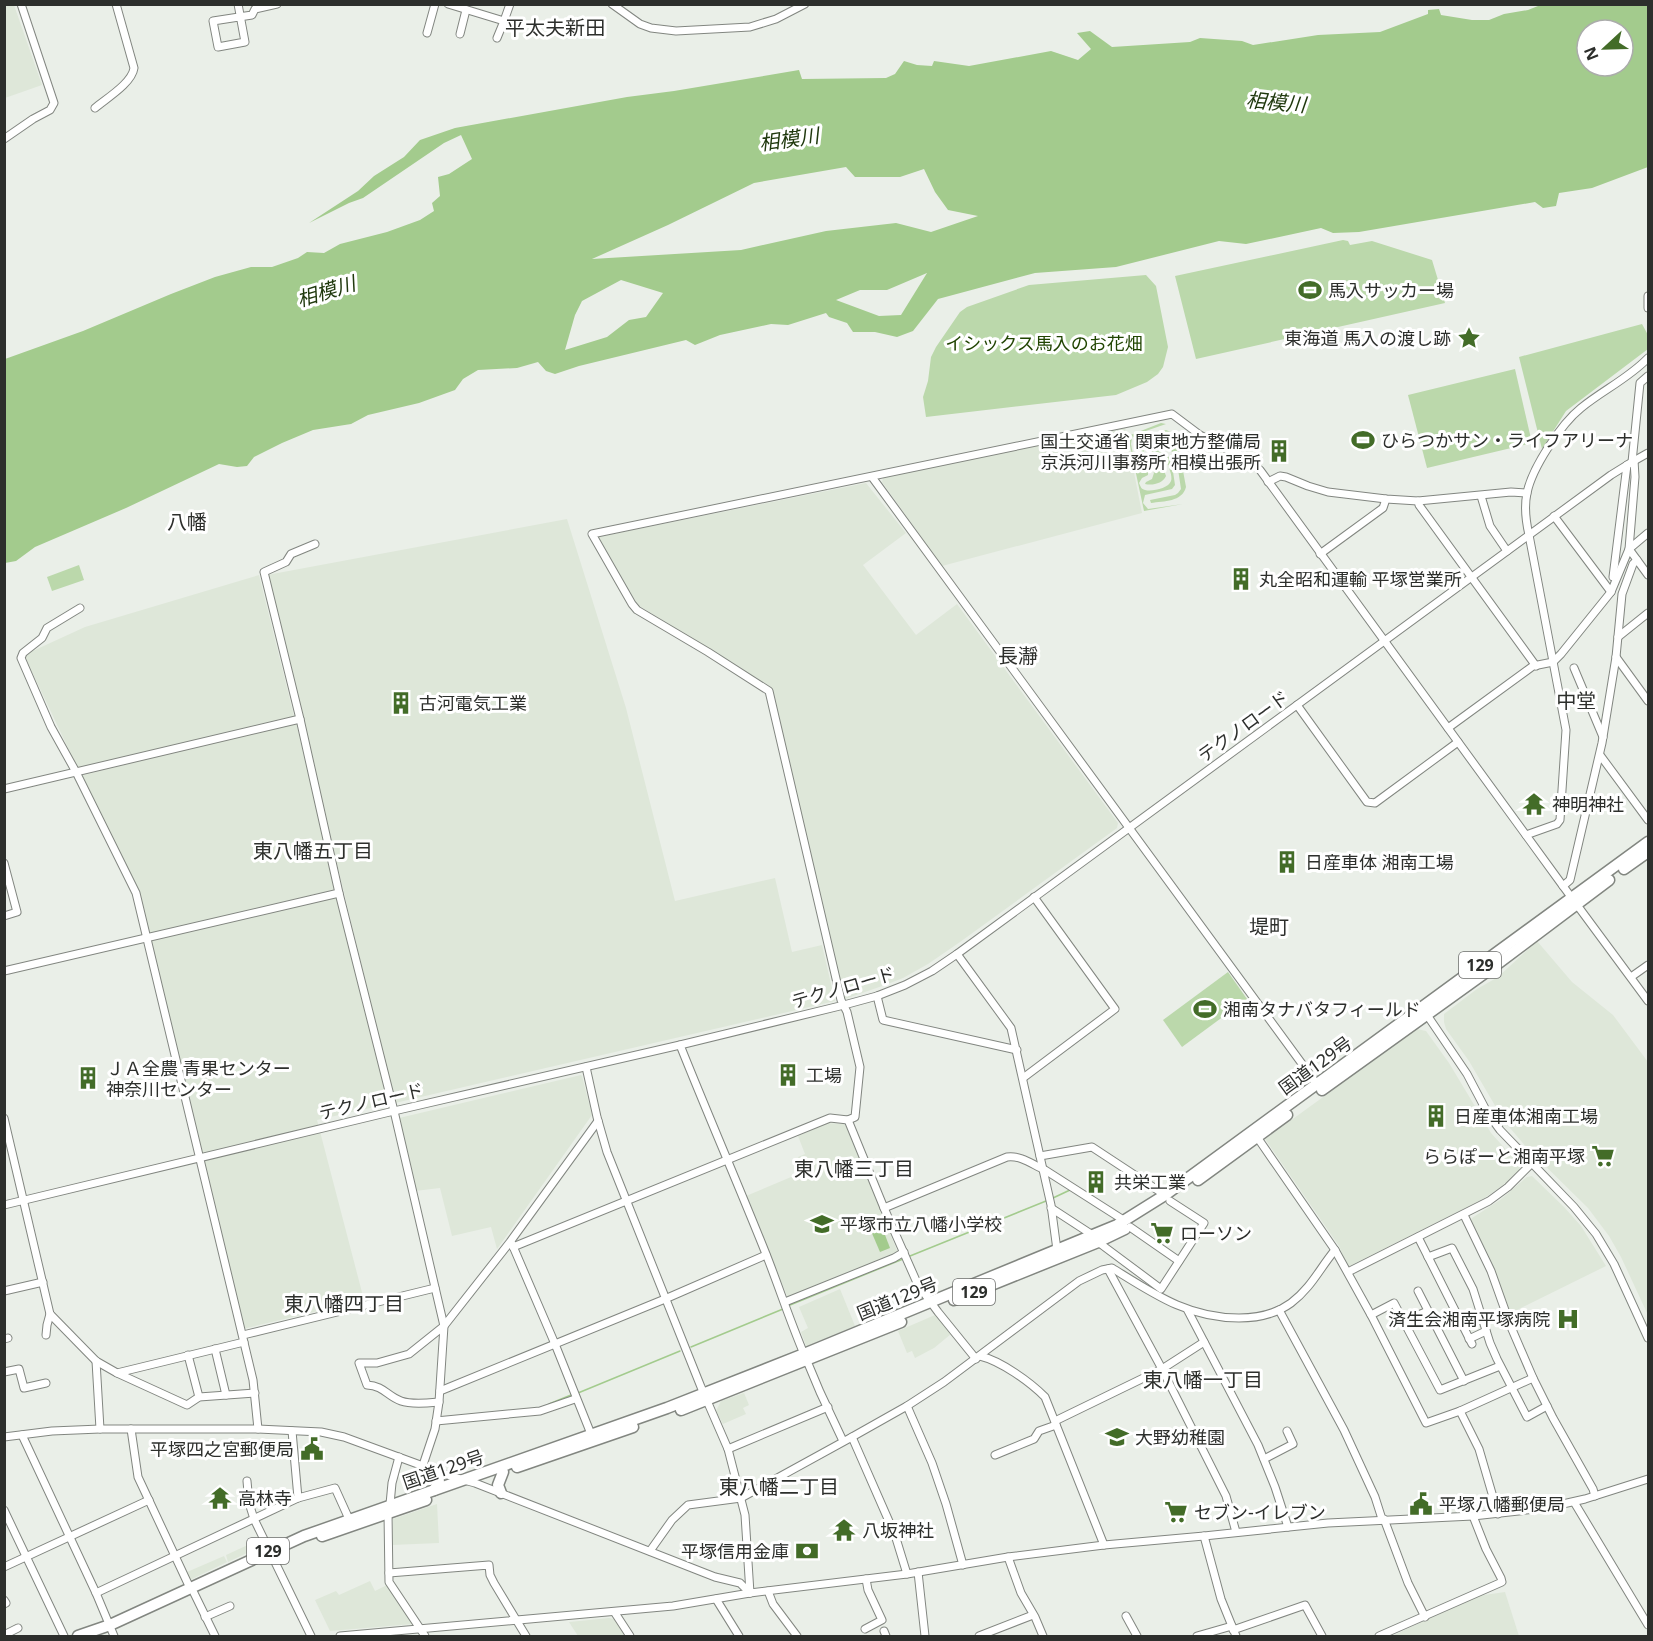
<svg xmlns="http://www.w3.org/2000/svg" width="1653" height="1641" viewBox="0 0 1653 1641" font-family="'Noto Sans','Noto Sans JP',sans-serif">
<style>
.built{fill:#dee7d9}
.green{fill:#bbd8ab}
.water{fill:#a3cb8d;fill-rule:evenodd}
.lines{fill:none;stroke-linecap:round;stroke-linejoin:round}
.stream{stroke:#a3cb8d;stroke-width:1.5}
.minor-casing{stroke:#828680;stroke-width:9}
.highway-casing{stroke:#828680;stroke-width:13}
.minor{stroke:#fff;stroke-width:7}
.highway{stroke:#fff;stroke-width:10}
.labels{text-anchor:middle;dominant-baseline:central;stroke-width:6;stroke-linejoin:round;paint-order:stroke}
.shield{fill:#fff;stroke:#6c6d6b;stroke-width:1.5}
.shield-label{font-size:16px;font-weight:bold;fill:#2d2f2c}
.poi-label{font-size:18px;fill:#2d2f2c;stroke:#fff;text-anchor:start}
.park-label{font-size:18px;fill:#214502;stroke:#fff}
.street-label{font-size:18px;fill:#2d2f2c;stroke:#fff}
.neighbourhood-label{font-size:20px;fill:#2d2f2c;stroke:#fff}
.water-label{font-size:20px;font-style:italic;fill:#20390e;stroke:#fff}
</style>
<rect width="100%" height="100%" fill="#eaefe8"/>
<g class="built">
<polygon points="4,5 14,5 42,85 5,98"/>
<polygon points="1125,427 1142,513 942,566 882,482 883,478"/>
<polygon points="866,483 906,533 863,565 916,635 957,604 1118,823 1117,828 960,942 928,964 903,978 885,985 845,999 771,687 638,605 599,542 598,537"/>
<polygon points="567,519 626,708 675,901 775,878 792,952 822,945 835,1001 395,1103 267,575"/>
<polygon points="259,575 294,716 78,769 24,655 85,627"/>
<polygon points="296,722 336,889 149,934 142,905 80,776"/>
<polygon points="338,895 388,1104 317,1120 364,1300 243,1329 149,939"/>
<polygon points="1537,941 1572,982 1613,1015 1648,1062 1648,1315 1621,1257 1609,1236 1588,1208 1528,1149 1504,1121 1469,1061 1446,1029 1444,1022 1444,1014 1477,989 1498,977"/>
<polygon points="1417,1029 1426,1031 1449,1063 1491,1133 1519,1164 1520,1170 1502,1186 1483,1199 1348,1267 1339,1246 1265,1139"/>
<polygon points="581,1075 582,1076 592,1115 497,1249 491,1227 452,1236 440,1188 415,1191 399,1118"/>
<polygon points="828,1123 844,1124 846,1126 898,1253 788,1298 746,1196 803,1172 798,1157 805,1154 798,1136"/>
<polygon points="1532,1176 1564,1207 1581,1226 1606,1266 1517,1310 1510,1311 1492,1265 1470,1222 1472,1218 1500,1200 1527,1177"/>
<polygon points="840,1289 855,1326 806,1346 801,1332 808,1328 799,1307"/>
<polygon points="935,1315 951,1334 934,1348 915,1358 912,1351 907,1353 898,1331"/>
<polygon points="744,1393 749,1405 743,1408 746,1414 723,1424 716,1411 721,1401"/>
<polygon points="437,1504 439,1543 392,1545 393,1519"/>
<polygon points="261,1539 264,1545 228,1562 226,1555"/>
<polygon points="224,1556 227,1562 190,1580 187,1572"/>
<polygon points="370,1581 375,1591 387,1585 413,1624 330,1631 315,1600 336,1591 339,1595"/>
<polygon points="1505,1592 1519,1636 1392,1636 1477,1596"/>
<polygon points="609,1618 614,1619 625,1636 578,1636 569,1622"/>
</g>
<g class="green">
<polygon points="1343,240 1348,241 1350,245 1372,241 1432,260 1445,303 1196,359 1175,276"/>
<polygon points="1146,275 1156,286 1168,347 1163,367 1158,374 1147,382 1116,395 926,417 923,397 928,381 931,357 936,347 960,312 967,307 1029,285"/>
<polygon points="1642,324 1648,335 1648,349 1566,411 1542,449 1519,357"/>
<polygon points="1515,369 1532,443 1427,468 1408,395"/>
<path d="M1161 423 1166 424 1137 434 1132 438 1131 444 1134 460 1148 472V475L1142 478 1139 483C1141 487 1141 489 1145 490 1152 492 1169 488 1171 481 1172 479 1171 473 1170 471 1167 454 1156 459 1148 447L1149 443 1165 438 1166 441 1162 449 1165 455 1171 458 1175 485 1172 489 1145 495 1143 503 1148 509 1183 504 1144 511 1128 436Z"/>
<path d="M1166 430 1173 433 1177 438 1186 487C1182 502 1164 501 1151 503L1150 500 1175 495 1178 493 1181 489 1176 456 1175 453 1169 450 1168 448 1173 438C1166 428 1151 433 1144 441 1139 460 1156 455 1163 466 1164 468 1165 474 1166 476 1163 483 1153 486 1145 484L1146 482 1152 479 1154 473 1151 467 1142 460 1137 443 1140 438Z"/>
<polygon points="79,565 84,580 52,591 47,577"/>
<polygon points="1228,972 1247,999 1182,1047 1163,1020"/>
</g>
<g class="water">
<path d="M1543 4 1648 5V167L1592 188 1559 193 1556 206 1543 208 1535 202 1359 232 1333 233 1321 228 1246 244 1219 241 1116 267 1035 273 938 299 913 331 897 337 875 332H853L847 323 829 317 826 313 788 325 771 324 720 335 695 345 686 340 579 366 555 374 546 371 538 362 517 368 478 370 463 379 455 390 419 403 368 415 351 424 313 430 282 443 254 457 247 466 237 467 219 464 126 508 35 547 16 561 5 563V359L83 331 171 294 215 277 251 267H272L298 258 307 252 324 253 340 244 387 232 420 220 434 211 432 203 440 196 438 177 449 174 472 159 461 135 444 143 363 198 349 203 309 223 358 191 374 176 404 157 420 140 455 128 627 97 674 91 799 70 802 79 886 78 895 74 904 61 917 65 932 66 934 61 969 66 1051 51 1078 60 1091 49 1077 33 1090 31 1112 47 1190 42 1200 38 1242 41 1253 45 1318 35 1380 32 1428 14V10L1439 9 1441 15 1472 20H1489L1504 14 1528 10ZM1587 30H1623V66H1587ZM846 167 855 177H900L924 169 935 192 948 210 978 216 931 232 896 223 826 231 741 250 592 259 668 225 754 183ZM927 273 901 315 879 316 836 300 860 290H887ZM621 280 663 293 646 317 629 320 607 337 565 350 575 315 582 301Z"/>
<polygon points="882,1227 890,1248 880,1252 871,1231"/>
</g>
<g class="lines">
<g class="stream">
<polyline points="1053,1198 1070,1190"/>
<polyline points="910,1256 1046,1201"/>
<polyline points="790,1305 903,1259"/>
<polyline points="691,1347 783,1309"/>
<polyline points="578,1393 680,1351"/>
<polyline points="549,1404 571,1395"/>
</g>
<g class="minor-casing">
<g id="minor">
<polyline points="238,4 245,42 218,47 213,21 252,15 255,9 277,4"/>
<polyline points="448,4 504,21 497,38"/>
<polyline points="612,4 640,24 651,28 676,31 750,27 776,19 805,4"/>
<polyline points="504,21 510,4"/>
<polyline points="427,33 435,4"/>
<polyline points="460,34 466,10"/>
<path d="M95 108C107 98 132 83 134 68L116 4"/>
<polyline points="4,139 33,119 50,110 54,103 21,4"/>
<polyline points="1648,296 1648,308"/>
<polyline points="1634,460 1635,477 1629,549 1648,575"/>
<polyline points="1632,462 1640,383 1648,376"/>
<polyline points="872,477 1319,1087"/>
<polyline points="1268,482 1280,476 1286,477 1308,486 1328,492 1386,499 1418,501 1511,492 1527,493"/>
<polyline points="1481,496 1490,526 1507,551"/>
<polyline points="1418,501 1419,505 1536,666"/>
<polyline points="1554,516 1611,592"/>
<polyline points="315,544 291,554 286,562 264,572 300,719 339,893 394,1111 444,1326 439,1402 435,1429 423,1465"/>
<polyline points="1320,554 1383,508 1386,499"/>
<polyline points="1613,577 1627,465"/>
<polyline points="80,608 47,628 42,638 23,653 21,658 51,727 76,772 136,893 253,1380 258,1429"/>
<polyline points="1618,637 1648,613"/>
<polyline points="1616,657 1648,701"/>
<polyline points="1574,668 1603,737"/>
<polyline points="1297,705 1367,802 1375,803 1458,742"/>
<polyline points="1448,728 1533,666 1553,662 1561,654 1611,592 1629,549 1648,533"/>
<polyline points="1600,755 1648,820"/>
<polyline points="4,789 300,719"/>
<path d="M1526 835 1557 824 1560 820 1566 730 1529 535C1526 522 1524 507 1527 493 1532 468 1561 424 1581 408 1603 390 1629 378 1648 358"/>
<polyline points="4,863 17,912 4,916"/>
<polyline points="1563,886 1570,880 1602,743 1616,657 1622,594 1633,564 1637,560"/>
<polyline points="957,954 1011,1028 1051,1205 1057,1250"/>
<polyline points="4,971 339,893"/>
<polyline points="1631,977 1648,965"/>
<polyline points="877,996 883,1020 1017,1050"/>
<polyline points="1425,1012 1467,1074 1487,1112 1500,1130 1574,1207 1596,1234 1614,1264 1648,1338"/>
<path d="M680 1045C708 1115 738 1184 766 1254 779 1287 790 1321 804 1354"/>
<polyline points="586,1067 597,1117 607,1152 701,1387 728,1449 745,1515 750,1593"/>
<polyline points="1023,1078 1115,1009 1034,897"/>
<polyline points="4,1118 50,1314 96,1361 117,1373 187,1405 199,1397 255,1393"/>
<polyline points="1257,1137 1335,1250 1371,1315 1426,1423 1460,1411 1533,1378"/>
<polyline points="1040,1156 1092,1147 1165,1195"/>
<polyline points="4,1205 394,1111 680,1045 844,1005 877,996 905,985 932,971 957,954 1611,475 1632,462 1648,453"/>
<path d="M884 1208 1007 1157C1021 1155 1033 1165 1045 1170L1125 1221"/>
<polyline points="1051,1208 1094,1236"/>
<polyline points="1464,1215 1491,1271 1511,1327 1533,1378 1553,1418 1593,1489 1595,1496"/>
<polyline points="1130,1227 1179,1261"/>
<polyline points="1418,1237 1472,1344"/>
<polyline points="1098,1242 1161,1289 1204,1223 1170,1201"/>
<polyline points="512,1244 555,1344 591,1434"/>
<polyline points="513,1247 830,1118 848,1120"/>
<polyline points="1428,1257 1452,1248 1473,1289 1490,1343 1497,1359 1527,1417 1547,1406"/>
<polyline points="1108,1269 1162,1369 1226,1496 1236,1532"/>
<polyline points="1348,1272 1489,1201 1508,1187 1531,1164"/>
<polyline points="4,1291 43,1282"/>
<polyline points="1418,1291 1464,1381"/>
<polyline points="785,1302 894,1258 904,1252"/>
<polyline points="1279,1310 1344,1430 1375,1497 1382,1519"/>
<polyline points="1188,1311 1258,1445 1275,1487 1288,1527"/>
<polyline points="1371,1315 1394,1303 1440,1390 1500,1366"/>
<polyline points="1404,1321 1428,1311"/>
<polyline points="46,1335 47,1325 50,1314"/>
<polyline points="243,1335 435,1288"/>
<polyline points="4,1339 8,1338"/>
<polyline points="1469,1339 1486,1331"/>
<polyline points="215,1349 226,1395"/>
<polyline points="188,1355 199,1397"/>
<path d="M980 1356C1001 1361 1030 1382 1045 1397L1104 1545"/>
<polyline points="976,1359 938,1312 918,1285 884,1208 848,1120 855,1117 860,1067 847,1012 841,1000 769,691 708,652 637,610 632,604 592,534 1172,414 1200,435 1246,459 1260,470 1563,886 1648,1001"/>
<polyline points="96,1361 100,1429"/>
<polyline points="807,1361 820,1392 843,1441"/>
<polyline points="4,1372 19,1369 24,1388 46,1383"/>
<polyline points="117,1373 244,1342"/>
<polyline points="440,1391 665,1299 766,1255"/>
<path d="M439 1402C428 1403 412 1405 401 1401 387 1396 384 1386 367 1385L359 1363H377L409 1354 444 1326 510 1242 598 1121"/>
<polyline points="907,1406 932,1463 946,1504 963,1565"/>
<polyline points="1460,1411 1479,1449 1498,1514"/>
<polyline points="436,1421 540,1411 575,1399"/>
<polyline points="1055,1421 1162,1369 1204,1342"/>
<polyline points="131,1429 138,1477 190,1588"/>
<polyline points="292,1431 298,1498"/>
<polyline points="22,1435 96,1593 114,1636"/>
<polyline points="4,1437 52,1431 100,1429 258,1429 321,1432 344,1437 453,1477 475,1483 715,1577 740,1583 750,1593"/>
<polyline points="852,1437 895,1535 907,1574"/>
<polyline points="728,1449 828,1407"/>
<polyline points="995,1455 1034,1439 1039,1431 1056,1425"/>
<polyline points="1264,1459 1293,1444 1287,1431"/>
<polyline points="247,1481 249,1503 254,1519 311,1636"/>
<polyline points="1574,1502 1648,1625"/>
<polyline points="390,1504 392,1483 399,1457"/>
<polyline points="4,1510 64,1636"/>
<polyline points="388,1513 389,1582 425,1636"/>
<polyline points="1384,1519 1408,1583 1425,1617"/>
<polyline points="1204,1536 1221,1599 1236,1636"/>
<path d="M650 1551 672 1520 688 1505 741 1498 852 1437 907 1406 944 1382 1079 1281 1102 1270 1112 1268C1154 1294 1188 1318 1239 1318 1257 1318 1276 1314 1291 1303 1311 1288 1320 1268 1335 1250"/>
<polyline points="1008,1557 1021,1593 1035,1617 1043,1636"/>
<polyline points="4,1567 149,1500"/>
<polyline points="918,1572 925,1636"/>
<polyline points="389,1573 489,1565 490,1575 494,1583 526,1636"/>
<polyline points="768,1591 773,1604 797,1636"/>
<polyline points="96,1593 298,1498 335,1488 349,1519"/>
<polyline points="194,1593 215,1636"/>
<polyline points="716,1599 739,1636"/>
<polyline points="4,1600 6,1603 4,1604"/>
<polyline points="615,1613 630,1636"/>
<polyline points="1126,1616 1137,1636"/>
<polyline points="205,1617 230,1606"/>
<polyline points="865,1629 882,1620 868,1590 866,1579"/>
<polyline points="1233,1630 1305,1605 1322,1636"/>
<polyline points="884,1631 886,1636"/>
<polyline points="4,1635 18,1628"/>
<polyline points="340,1636 673,1606 750,1593 907,1574 1008,1557 1104,1545 1204,1536 1328,1523 1473,1516 1545,1508 1585,1499 1648,1479"/>
<polyline points="979,1636 1033,1615"/>
<polyline points="1197,1636 1232,1626"/>
<polyline points="1379,1636 1502,1582 1501,1578 1486,1549 1473,1516"/>
</g>
</g>
<g class="highway-casing">
<g id="highway">
<polyline points="1624,869 1648,852"/>
<polyline points="1322,1090 1496,965 1609,880"/>
<polyline points="1198,1180 1287,1115"/>
<polyline points="954,1300 1098,1242 1125,1229"/>
<polyline points="681,1410 901,1322"/>
<polyline points="517,1467 633,1427"/>
<polyline points="434,1490 439,1483 438,1470"/>
<polyline points="501,1493 498,1485 503,1472"/>
<polyline points="322,1536 426,1500"/>
<polyline points="78,1636 110,1625 304,1536 667,1408 804,1354 1117,1225 1165,1195 1648,842"/>
</g>
</g>
<use href="#minor" class="minor"/>
<use href="#highway" class="highway"/>
</g>
<defs>
<g id="stadium-bare" transform="scale(1.8)"><path d="M0-5a6.5 5 0 1 0 0 10a6.5 5 0 1 0 0-10ZM-3.5-1.8h7v3.6h-7Z" fill="#436c28" stroke="#fff" stroke-width="2.5" paint-order="stroke"/></g>
<g id="sight-bare" transform="scale(1.8)"><path d="M0-6L1.8-2.2L6-1.7L2.9 1.2L3.7 5.4L0 3.3L-3.7 5.4L-2.9 1.2L-6-1.7L-1.8-2.2Z" fill="#436c28" stroke="#fff" stroke-width="2.5" paint-order="stroke"/></g>
<g id="building-bare" transform="scale(1.8)"><path d="M-4-6H4V6H1V3H-1V6H-4ZM-2.5-4.3h1.7v1.8h-1.7ZM.8-4.3h1.7v1.8H.8ZM-2.5-1h1.7V.8h-1.7ZM.8-1h1.7V.8H.8Z" fill="#436c28" stroke="#fff" stroke-width="2.5" paint-order="stroke"/></g>
<g id="temple-bare" transform="scale(1.8)"><path d="M0-6L5-2H3V0L6.5 2.5H4V6H1.5V3h-3V6H-4V2.5H-6.5L-3 0V-2H-5Z" fill="#436c28" stroke="#fff" stroke-width="2.5" paint-order="stroke"/></g>
<g id="supermarket-bare" transform="scale(1.8)"><path d="M-6-5.5h2.5l.6 2H6L4.5 2H-2.5L-4.4-4H-6ZM-1.5 3.2a1.3 1.3 0 1 0 .1 0ZM3 3.2a1.3 1.3 0 1 0 .1 0Z" fill="#436c28" stroke="#fff" stroke-width="2.5" paint-order="stroke"/></g>
<g id="school-bare" transform="scale(1.8)"><path d="M0-5L7-2L0 1L-7-2ZM-4 1L0 2.5L4 1V4Q0 6-4 4Z" fill="#436c28" stroke="#fff" stroke-width="2.5" paint-order="stroke"/></g>
<g id="hospital-bare" transform="scale(1.8)"><path d="M-5-5h3v3.5h4V-5h3V5h-3V1.5h-4V5h-3Z" fill="#436c28" stroke="#fff" stroke-width="2.5" paint-order="stroke"/></g>
<g id="civic-bare" transform="scale(1.8)"><path d="M-.6-6.5H3V-4.5H.6V-3L4-1V1h2V6H-6V1h2V-1L-.6-3ZM-1.2 2.5V6h2.4V2.5Z" fill="#436c28" stroke="#fff" stroke-width="2.5" paint-order="stroke"/></g>
<g id="bank-bare" transform="scale(1.8)"><path d="M-6-4H6V4H-6ZM0-2.3a2.3 2.3 0 1 0 0 4.6a2.3 2.3 0 1 0 0-4.6Z" fill="#436c28" stroke="#fff" stroke-width="2.5" paint-order="stroke"/></g>
</defs>
<g fill-rule="evenodd">
<use href="#stadium-bare" x="1310" y="290"/>
<use href="#sight-bare" x="1469" y="338"/>
<use href="#stadium-bare" x="1363" y="440"/>
<use href="#building-bare" x="1279" y="451"/>
<use href="#building-bare" x="1241" y="579"/>
<use href="#building-bare" x="401" y="703"/>
<use href="#temple-bare" x="1534" y="804"/>
<use href="#building-bare" x="1287" y="862"/>
<use href="#stadium-bare" x="1205" y="1009"/>
<use href="#building-bare" x="788" y="1075"/>
<use href="#building-bare" x="88" y="1078"/>
<use href="#building-bare" x="1436" y="1116"/>
<use href="#supermarket-bare" x="1603" y="1156"/>
<use href="#building-bare" x="1096" y="1182"/>
<use href="#school-bare" x="822" y="1224"/>
<use href="#supermarket-bare" x="1162" y="1233"/>
<use href="#hospital-bare" x="1568" y="1319"/>
<use href="#school-bare" x="1117" y="1437"/>
<use href="#civic-bare" x="312" y="1449"/>
<use href="#temple-bare" x="220" y="1498"/>
<use href="#civic-bare" x="1421" y="1504"/>
<use href="#supermarket-bare" x="1176" y="1512"/>
<use href="#temple-bare" x="844" y="1530"/>
<use href="#bank-bare" x="807" y="1551"/>
</g>
<g class="labels">
<g class="shield">
<rect x="1459" y="952" width="42" height="26" rx="4.5"/>
<rect x="953" y="1279" width="42" height="26" rx="4.5"/>
<rect x="247" y="1538" width="42" height="26" rx="4.5"/>
</g>
<g class="shield-label">
<text x="1480" y="965">129</text>
<text x="974" y="1292">129</text>
<text x="268" y="1551">129</text>
</g>
<g class="poi-label">
<text x="1328" y="290">馬入サッカー場</text>
<text x="1451" y="338" text-anchor="end">東海道 馬入の渡し跡</text>
<text x="1381" y="440">ひらつかサン・ライフアリーナ</text>
<text x="1261" y="441" text-anchor="end">国土交通省 関東地方整備局<tspan x="1261" dy="21">京浜河川事務所 相模出張所</tspan></text>
<text x="1259" y="579">丸全昭和運輸 平塚営業所</text>
<text x="419" y="703">古河電気工業</text>
<text x="1552" y="804">神明神社</text>
<text x="1305" y="862">日産車体 湘南工場</text>
<text x="1223" y="1009">湘南タナバタフィールド</text>
<text x="106" y="1068">ＪＡ全農 青果センター<tspan x="106" dy="21">神奈川センター</tspan></text>
<text x="806" y="1075">工場</text>
<text x="1454" y="1116">日産車体湘南工場</text>
<text x="1585" y="1156" text-anchor="end">ららぽーと湘南平塚</text>
<text x="1114" y="1182">共栄工業</text>
<text x="840" y="1224">平塚市立八幡小学校</text>
<text x="1180" y="1233">ローソン</text>
<text x="1550" y="1319" text-anchor="end">済生会湘南平塚病院</text>
<text x="1135" y="1437">大野幼稚園</text>
<text x="294" y="1449" text-anchor="end">平塚四之宮郵便局</text>
<text x="238" y="1498">高林寺</text>
<text x="1439" y="1504">平塚八幡郵便局</text>
<text x="1194" y="1512">セブン-イレブン</text>
<text x="862" y="1530">八坂神社</text>
<text x="789" y="1551" text-anchor="end">平塚信用金庫</text>
</g>
<g class="park-label">
<text x="1044" y="343">イシックス馬入のお花畑</text>
</g>
<g class="street-label">
<text transform="translate(1243 726) rotate(-36)">テクノロード</text>
<text transform="translate(843 987) rotate(-16)">テクノロード</text>
<text transform="translate(1315 1065) rotate(-36)">国道129号</text>
<text transform="translate(371 1101) rotate(-13)">テクノロード</text>
<text transform="translate(897 1298) rotate(-22)">国道129号</text>
<text transform="translate(443 1469) rotate(-19)">国道129号</text>
</g>
<g class="neighbourhood-label">
<text x="555" y="27">平太夫新田</text>
<text x="187" y="521">八幡</text>
<text x="1018" y="655">長瀞</text>
<text x="1576" y="700">中堂</text>
<text x="313" y="850">東八幡五丁目</text>
<text x="1269" y="926">堤町</text>
<text x="854" y="1168">東八幡三丁目</text>
<text x="344" y="1303">東八幡四丁目</text>
<text x="1203" y="1379">東八幡一丁目</text>
<text x="779" y="1486">東八幡二丁目</text>
</g>
<g class="water-label">
<text transform="translate(1276 102) rotate(5)">相模川</text>
<text transform="translate(789 139) rotate(-8)">相模川</text>
<text transform="translate(326 291) rotate(-17)">相模川</text>
</g>
</g>
<rect width="1653" height="1641" fill="none" stroke="#2d2f2c" stroke-width="12"/>
<g transform="translate(1605 48) rotate(248)"><circle r="28" fill="#ffffff" stroke="#abacab" stroke-width="1.5"/>
<path d="M0-4.5L10 22L0 15L-10 22Z" fill="#436c28"/>
<text y="-9" font-size="16" font-weight="bold" text-anchor="middle" fill="#2d2f2c">N</text>
</g>
</svg>
